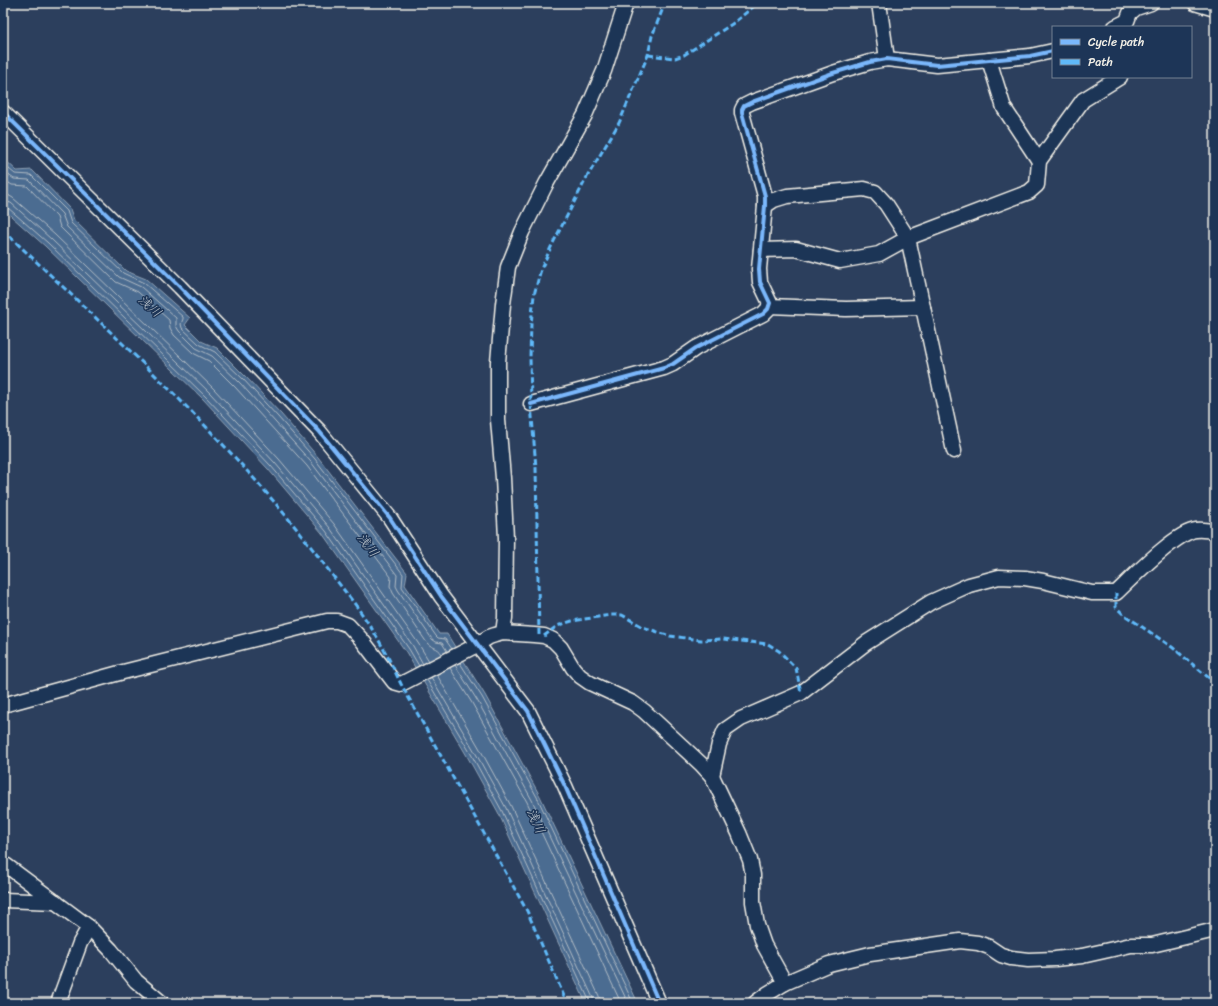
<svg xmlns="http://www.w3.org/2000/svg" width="1218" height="1006" viewBox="0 0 1218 1006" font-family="Sriracha,'Klee One',sans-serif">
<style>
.water{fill:#4c6c91;stroke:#8fa1b4}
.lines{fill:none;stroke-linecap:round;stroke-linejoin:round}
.shore{stroke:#b1bcc5;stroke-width:1}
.minor-casing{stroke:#f4f1e8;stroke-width:17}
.minor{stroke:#1d3557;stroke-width:14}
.quiet{stroke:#60bafa;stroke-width:3;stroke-dasharray:6 3;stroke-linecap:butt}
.cycleway-casing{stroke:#1d3557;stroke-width:6}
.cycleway{stroke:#7ab7fb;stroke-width:4}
.labels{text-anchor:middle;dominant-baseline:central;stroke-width:3;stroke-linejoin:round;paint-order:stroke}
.water-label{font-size:13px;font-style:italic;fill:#b9c2ca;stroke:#1d3557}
</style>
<rect width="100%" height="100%" fill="#2c3f5d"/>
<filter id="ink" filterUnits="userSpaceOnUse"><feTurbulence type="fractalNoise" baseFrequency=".025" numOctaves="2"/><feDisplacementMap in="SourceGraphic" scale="8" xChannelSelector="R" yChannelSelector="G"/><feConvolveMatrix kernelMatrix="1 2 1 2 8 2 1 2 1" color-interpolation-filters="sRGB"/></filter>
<g filter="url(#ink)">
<polygon class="water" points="3,158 17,171 32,170 70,209 74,220 126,271 146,279 190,318 185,325 201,341 217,348 246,377 281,414 318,457 407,573 405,585 439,634 447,634 485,695 540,796 638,1003 586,1003 498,812 467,756 406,652 322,533 268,469 203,399 45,246 3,209"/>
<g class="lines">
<g class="shore">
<polyline points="3,164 15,174 31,175 67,211 71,223 123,273 144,283 183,317 183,319 181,324 182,328 199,344 215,352 243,379 278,417 315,459 403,574 402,587 436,636 438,638 445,639 452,649"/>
<polyline points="3,171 14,179 29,180 62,214 67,227 119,277 141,287 176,318 176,326 179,331 196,348 212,356 240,383 311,462 397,575 396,586 398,590 432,639 436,642 442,643 447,651"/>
<path d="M3 179 12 185 27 186 57 217 60 227 64 231 116 282 138 292 169 320 170 328 174 335 193 353 209 361 235 387 307 466 391 577 390 586 393 593 427 643C433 649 437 646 442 654"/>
<polyline points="3,195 8,195 13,198 55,235 214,389 279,459 334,524 418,643 429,661"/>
<polyline points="3,201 11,203 51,239 210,393 275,463 330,528 413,646 423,664"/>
<polyline points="3,206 7,207 48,243 206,397 271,466 326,531 409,649 419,666"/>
<polyline points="460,663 482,697 537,797 633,1003"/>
<polyline points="455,665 477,700 532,800 628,1003"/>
<polyline points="450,668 472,703 527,802 621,1003"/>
<polyline points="437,675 480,749 511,806 599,996 600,1003"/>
<polyline points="431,677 475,752 506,808 593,998 594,1003"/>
<polyline points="427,680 471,754 502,811 589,1000 589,1003"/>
</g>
<g class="minor-casing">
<g id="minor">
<polyline points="879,3 887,59"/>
<polyline points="1195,3 1215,9"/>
<polyline points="1115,27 1127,21 1130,13 1136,8 1151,3"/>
<polyline points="989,60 1004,108 1039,161"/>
<polyline points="3,112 180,287 319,431 390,518 441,596 528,711 565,786 659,1003"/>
<polyline points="765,206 774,200 787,196 864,189 875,192 886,204 908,238 954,451"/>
<polyline points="761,250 796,249 840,261 879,254 908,238 1029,192 1037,185 1039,161 1083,100 1120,77"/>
<polyline points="769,306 846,309 923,307"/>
<polyline points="531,404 664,368 673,364 696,348 763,314 768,309 770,303 760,282 759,269 765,206 765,196 742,113 742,110 744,106 752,102 833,73 870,62 887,59 937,65 1030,56 1053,51"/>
<polyline points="503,633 505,618 506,538 503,478 498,420 498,362 503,304 508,267 522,232 546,184 585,115 604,71 626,3"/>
<polyline points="3,705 123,672 327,621 337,621 348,625 362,640 394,682 401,684 473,647 489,637 495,635 503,633 534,635 544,636 553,640 561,648 573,668 580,676 590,683 633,703 644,711 701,764 712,776 739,833 750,860 753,875 753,902 757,925 764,945 785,983"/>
<path d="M712 776 719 744 725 730 741 719 801 693 866 643 931 602 969 585 999 577 1025 578 1043 581 1092 593H1116C1132 578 1176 532 1196 530 1202 529 1209 531 1215 531"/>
<polyline points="3,863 89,927 111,950 136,981 162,1003"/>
<polyline points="3,900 56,902"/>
<polyline points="58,1003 80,943 89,927"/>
<polyline points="755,1003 767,994 785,983 829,964 870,954 905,949 960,941 978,943 989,947 1001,955 1011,958 1028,960 1055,959 1082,956 1131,945 1152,945 1215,930"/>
</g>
</g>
<use href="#minor" class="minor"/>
<g class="quiet">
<polyline points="648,55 675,58 684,55 732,24 758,3"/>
<path d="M3 230C115 337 231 440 324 564 337 582 352 599 364 617 379 638 390 661 401 684L527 911 567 1003"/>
<polyline points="1116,593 1116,607 1123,614 1172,647 1215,683"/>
<polyline points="539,635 536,468 531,404 530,357 531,324 534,295 541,269 552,245 587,177 619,123 648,55 652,36 665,3"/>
<polyline points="544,636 557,626 572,621 611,615 622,615 643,627 670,636 701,640 723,639 768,644 779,651 796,668 801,693"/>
</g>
<g class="cycleway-casing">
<g id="cycleway">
<polyline points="3,112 180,287 319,431 390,518 441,596 528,711 565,786 659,1003"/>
<polyline points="531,404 664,368 673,364 696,348 763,314 768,309 770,303 760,282 759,269 765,206 765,196 742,113 742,110 744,106 752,102 833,73 870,62 887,59 937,65 1030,56 1053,51"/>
</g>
</g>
<use href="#cycleway" class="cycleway"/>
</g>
</g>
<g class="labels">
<g class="water-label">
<text transform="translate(150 306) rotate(42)">浅川</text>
<text transform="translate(368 545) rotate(52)">浅川</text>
<text transform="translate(536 821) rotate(65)">浅川</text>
</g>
</g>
<rect width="1218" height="1006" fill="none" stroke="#1d3557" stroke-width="16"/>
<rect x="8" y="8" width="1202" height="990" fill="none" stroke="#f4f1e8" stroke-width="1.5" filter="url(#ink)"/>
<rect x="1052" y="26" width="140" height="52" fill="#1d3557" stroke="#738091"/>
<rect x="1060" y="39" width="20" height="6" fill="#7ab7fb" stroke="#738091"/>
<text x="1088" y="46" font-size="12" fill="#f4f1e8">Cycle path</text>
<rect x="1060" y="59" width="20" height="6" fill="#60bafa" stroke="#738091"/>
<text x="1088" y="66" font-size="12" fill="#f4f1e8">Path</text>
</svg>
